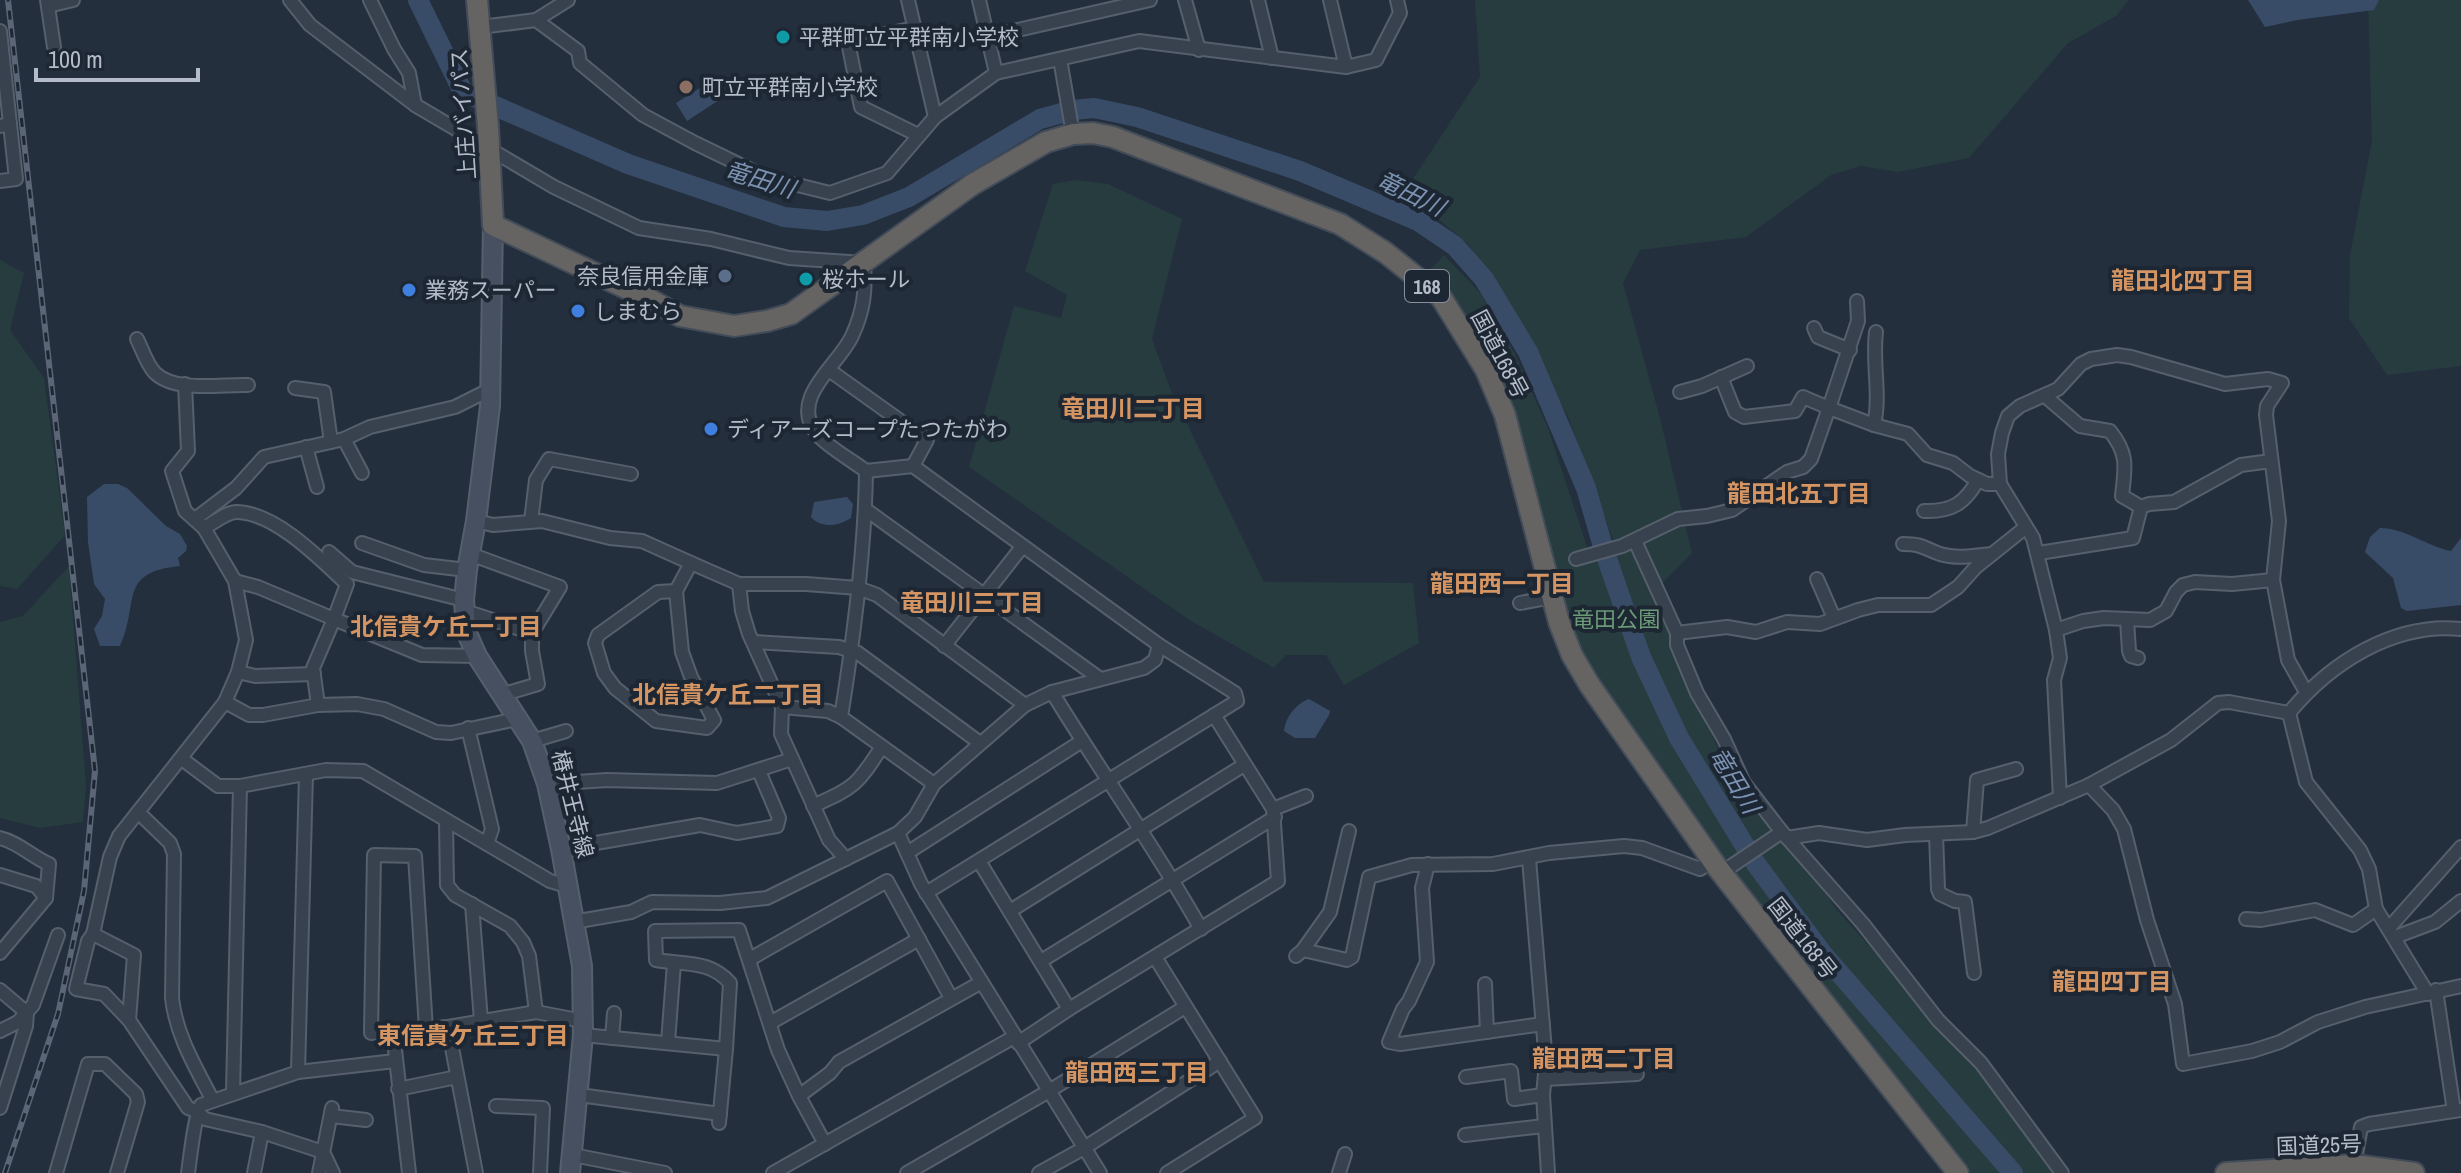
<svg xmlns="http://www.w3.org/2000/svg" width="2461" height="1173" viewBox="0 0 2461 1173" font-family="'Archivo Narrow','Noto Sans JP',sans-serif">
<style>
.green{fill:#263c3f}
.water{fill:#394c67}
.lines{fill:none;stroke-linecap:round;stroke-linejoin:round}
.river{stroke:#394c67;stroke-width:20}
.minor-casing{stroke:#565f6c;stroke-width:16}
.secondary-casing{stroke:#565f6c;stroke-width:22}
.trunk-casing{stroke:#434c59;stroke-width:24}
.minor{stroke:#38414e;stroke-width:12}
.secondary{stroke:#465061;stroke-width:18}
.trunk{stroke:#656462;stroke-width:20}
.rail-casing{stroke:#5a6575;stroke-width:6}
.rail{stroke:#1d2633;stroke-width:3;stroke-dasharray:9;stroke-linecap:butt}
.culture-dot{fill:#0f9aa8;stroke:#1d2633;stroke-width:3}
.education-dot{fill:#8d6e63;stroke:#1d2633;stroke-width:3}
.service-dot{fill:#5c6f8a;stroke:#1d2633;stroke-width:3}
.shop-dot{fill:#3f7fe0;stroke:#1d2633;stroke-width:3}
.labels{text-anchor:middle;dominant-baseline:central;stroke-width:8;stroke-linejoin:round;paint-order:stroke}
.shield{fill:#1d2633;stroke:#878f9c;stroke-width:2}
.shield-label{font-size:20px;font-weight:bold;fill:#b4bcc9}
.poi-label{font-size:22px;fill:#b4bcc9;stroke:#1d2633;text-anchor:start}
.street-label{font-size:22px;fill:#b4bcc9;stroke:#1d2633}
.park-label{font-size:22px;fill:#6b9a76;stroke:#1d2633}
.water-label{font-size:24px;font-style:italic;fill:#7c92b1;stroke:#1d2633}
.neighbourhood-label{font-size:24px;font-weight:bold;fill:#d59563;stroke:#1d2633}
</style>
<rect width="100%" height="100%" fill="#242f3e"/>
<g class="green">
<polygon points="1475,0 2129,0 2116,16 2068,43 1969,158 1898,172 1861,166 1831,175 1746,237 1640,250 1623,283 1660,418 1692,553 1655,590 1662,604 1673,644 1698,707 1740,793 1812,873 1837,910 1978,1067 2053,1173 1971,1173 1919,1113 1738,881 1589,670 1569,633 1518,435 1426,275 1444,255 1481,294 1515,354 1548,428 1592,562 1618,553 1567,414 1541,376 1469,245 1405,191 1480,77"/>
<polygon points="2368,0 2461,0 2461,366 2387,375 2349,318 2350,255 2372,141"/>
<polygon points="1076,180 1108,184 1182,219 1152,339 1171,391 1264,582 1413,583 1419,643 1344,685 1326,655 1286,655 1274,668 1191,621 969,467 1014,306 1061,318 1067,295 1025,271 1053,184"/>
<polygon points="0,260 24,273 10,330 44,378 65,535 17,589 0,586"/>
<polygon points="69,566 86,786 83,822 40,828 0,818 0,622 23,616"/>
</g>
<g class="water">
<polygon points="2248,0 2379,0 2374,10 2297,20 2265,27"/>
<polygon points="711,81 722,98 687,121 676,103"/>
<path d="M104 484H118L127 488 166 526 180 534 187 546 186 551 178 558 180 566C117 572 140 603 120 646H100L94 629 102 616 105 599 94 584 88 542 87 497Z"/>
<path d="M847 497 853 504 851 518C839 526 822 529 811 517L814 502Z"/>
<path d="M2380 528C2405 528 2426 546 2451 551L2461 538V605L2407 611 2401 608 2393 578 2365 552 2370 537Z"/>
<path d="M1309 699 1330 711 1329 715 1315 738H1295L1284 731C1285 717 1297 703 1309 699Z"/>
</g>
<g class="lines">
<polyline class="river" points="418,0 463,92 628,164 784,217 827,221 863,215 909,197 1040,119 1073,110 1094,108 1137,117 1300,171 1418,221 1455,246 1484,279 1528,352 1586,488 1604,550 1641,657 1679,738 1756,864 1822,953 2013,1173"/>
<g class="minor-casing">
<g id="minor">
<polyline points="47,0 54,47"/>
<path d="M290 0 310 25 415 105 554 187 639 228 711 239 789 258 864 263C866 291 864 310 852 336 839 365 789 397 816 433 826 446 853 461 866 471 865 553 854 636 841 717L934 784"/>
<polyline points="370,0 394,49 409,73 415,105"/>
<polyline points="908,0 935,117 996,73 1139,41 1346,67 1376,60 1400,13 1397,0"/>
<polyline points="979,0 996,73"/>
<polyline points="1185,0 1199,50"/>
<polyline points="1258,0 1272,58"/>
<polyline points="1330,0 1346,67"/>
<polyline points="48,6 73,0"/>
<polyline points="536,20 578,51 580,63 643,115 695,143 765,177 830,193 887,173 935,117"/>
<polyline points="481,27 536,20 568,0"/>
<polyline points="915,28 848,42 861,107 918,135"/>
<polyline points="0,31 10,124 0,126"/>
<polyline points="987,37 1150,0"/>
<polyline points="1060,59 1073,134"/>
<polyline points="0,181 16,179 10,124"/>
<polyline points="1814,328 1818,337 1850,350"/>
<path d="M137 339C142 349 147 365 155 373 176 393 221 384 248 385"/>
<polyline points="829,370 927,440 913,466"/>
<polyline points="1721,377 1735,412 1744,417 1795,411 1803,397 1829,408 1858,321 1857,301"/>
<polyline points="185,384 188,451 172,471 185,511 204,528 235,581 246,640 238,672 225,702 119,836 110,857 93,934 134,955 129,1020 188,1108 196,1111 205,1119 262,1132 323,1152 333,1173"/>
<polyline points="295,388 324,392 331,442"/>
<polyline points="1680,392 1702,386 1747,366"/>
<path d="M2045 396 2080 426 2110 431C2129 455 2125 467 2122 496L2141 507"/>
<path d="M1874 425C1881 394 1872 363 1876 332"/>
<polyline points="344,439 362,473"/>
<polyline points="306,447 317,487"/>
<polyline points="866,471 913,466 1159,645 1235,693 1237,701 926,893"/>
<polyline points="865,509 1099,678"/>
<path d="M1924 511C1952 512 1965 503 1978 480"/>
<polyline points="195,519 236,488 264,457 344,439 370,427 455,407 491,389"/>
<polyline points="476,521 493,525 542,521 610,538 642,541 691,563"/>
<polyline points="531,521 536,480 549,459 631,474"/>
<path d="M204 528C214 523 227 511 238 512 277 514 320 559 347 584L334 619 422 655 477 656"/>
<polyline points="1635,541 1677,633 1677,645 1697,693 1724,739 1744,783 1782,832 1863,924 1938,1020 1981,1063 2062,1173"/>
<polyline points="362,543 424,565 467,570"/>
<path d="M1903 544C1923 544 1923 548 1940 554 1956 559 1975 556 1992 554"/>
<polyline points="329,552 352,572 464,600"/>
<polyline points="2039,553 2133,538 2141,507 2149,504 2174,502 2241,465 2271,461"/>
<polyline points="1576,559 1622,546 1678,519 1707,516 1732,510 1787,472 1803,467 1811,459 1829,408 1874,425 1908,434 1927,455 1953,463 1970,476 1987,484 2000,484"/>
<polyline points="1817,579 1834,618"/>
<polyline points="235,581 258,587 334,619 313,668 318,705"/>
<polyline points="739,584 742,611 749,634 782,707 781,734 829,840 846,859"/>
<polyline points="676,591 691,563 739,584 806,584 858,588 877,595 1025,705"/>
<polygon points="676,591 682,652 691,677 714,720 707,728 656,721 615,688 604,673 595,643 598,635 658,592"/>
<polyline points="1520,603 1552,597"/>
<polyline points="465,611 532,633 560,587 470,554"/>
<polyline points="2127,620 2129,651 2131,656 2138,658"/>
<polyline points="2056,630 2083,621 2104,618 2150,620 2166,611 2176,592 2183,585 2195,582 2232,584 2273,580"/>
<polyline points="1677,633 1727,627 1756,632 1787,622 1820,624 1858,610 1878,605 1931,605 1958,587 1976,567 2026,527"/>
<polyline points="754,642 839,647 858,653 980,743"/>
<polyline points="944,646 1022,547"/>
<polyline points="238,672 255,676 314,674"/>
<path d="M1052 692C1100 771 1155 847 1201 929"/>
<polyline points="501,695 538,684 532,651 532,633"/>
<polyline points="225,702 249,715 263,715 318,705 357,704 384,709 436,732 451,733 517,719"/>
<polyline points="782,707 828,711 841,717"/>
<polyline points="2289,713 2306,782 2360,850 2369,869 2376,909 2428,994"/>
<path d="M2289 713C2330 663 2394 622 2461 629"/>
<polyline points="468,728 492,829 487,844"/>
<polyline points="532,741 566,731"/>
<polyline points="182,759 218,786 240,786 326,770 363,771 550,881 567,886"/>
<polyline points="547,784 607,780 717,783 792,759"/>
<polyline points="2089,785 2113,810 2124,829 2147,920 2175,1004 2183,1064 2252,1051 2280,1042 2318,1022 2365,1007 2461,986"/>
<polyline points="2060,798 2054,680 2060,658 2056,630 2033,538 2000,484 1998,454 2002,433 2008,416 2020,406 2058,389 2081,364 2091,359 2117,355 2131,357 2225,384 2268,379 2282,383 2267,406 2266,415 2279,521 2273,580 2288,660 2306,692"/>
<path d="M813 806C854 787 856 787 881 748"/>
<polyline points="1273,809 1306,796"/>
<path d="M138 812 170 843 174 854 172 998C176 1035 195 1066 212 1099"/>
<polyline points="446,821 447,885 455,895 510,926 523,942 529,956 536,1012"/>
<polyline points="1973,832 1977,780 2016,769"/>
<polyline points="898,833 921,884 1100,1173"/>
<polyline points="1936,834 1938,889 1940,894 1955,901 1965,902 1974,973"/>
<path d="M0 838C18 842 32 857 49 864L46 898 0 953"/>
<polyline points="1787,838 1819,833 1867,840 1905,835 1973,832 1988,828 2089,785 2171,740 2218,703 2229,702 2289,713"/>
<polyline points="561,849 700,825 737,833 777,826 779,818 759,771"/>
<polyline points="907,853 1082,741"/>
<polyline points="1529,859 1546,1063 1543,1095 1548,1173"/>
<polyline points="979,861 1069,1009"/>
<polyline points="1428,864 1422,888 1427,962 1409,1001 1403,1009 1389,1042 1400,1044 1543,1024"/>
<polyline points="1721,873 1782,832"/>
<polyline points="0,875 36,886 46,898"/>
<polyline points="472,904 481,1021"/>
<polyline points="1010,911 1244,765"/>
<polyline points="2246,919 2261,920 2315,910 2353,925 2376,909"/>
<polyline points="573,922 631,912 652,902 720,903 767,898 898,833 915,817 934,784 1025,705 1052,692 1144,668 1155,660 1159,645"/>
<polyline points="2389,928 2461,847"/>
<polyline points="93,934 88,941 76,989 104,994 129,1020"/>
<polyline points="2395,937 2435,922 2461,901"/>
<polyline points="1303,950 1347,960 1352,957 1369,877 1412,865 1493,864 1549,853 1624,846 1642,848 1700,869 1712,861"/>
<polyline points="1296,956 1303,950 1330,912 1349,831"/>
<polyline points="1155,957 1255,1118 1167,1173"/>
<polyline points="750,959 887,881 951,998"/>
<polyline points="1041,961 1275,817"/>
<polyline points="1485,984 1487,1032"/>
<polyline points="0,990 27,1013 26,1026 0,1108"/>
<polyline points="2436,990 2454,1111"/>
<polyline points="770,1023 919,939"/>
<polyline points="448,1027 476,1173"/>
<polyline points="426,1029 415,856 374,855 371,1033 448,1027 536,1012 583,1021"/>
<polyline points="0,1031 18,1022 33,1005 58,935"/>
<polyline points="393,1032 409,1173"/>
<polyline points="583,1035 726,1049 719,1123"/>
<polyline points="612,1038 614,1013"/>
<polyline points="668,1042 674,963"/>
<polyline points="1018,1043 1069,1009 1278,881 1273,809 1214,715"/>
<path d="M726 1049 730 983C710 960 685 965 656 960L655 931 739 930 778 1050 799 1096 825 1144"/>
<polyline points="298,1072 306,775"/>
<polyline points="1466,1077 1511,1071 1514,1099 1543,1095"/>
<polyline points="1545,1079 1637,1074"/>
<polyline points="398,1089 457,1077"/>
<polyline points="233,1092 240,786"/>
<polyline points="579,1095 720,1114"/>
<polyline points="799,1096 830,1073 839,1062 980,983"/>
<polyline points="496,1106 543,1108 540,1173"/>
<polyline points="331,1116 366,1120"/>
<polyline points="1465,1135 1544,1126"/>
<polyline points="573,1155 665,1173"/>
<polyline points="2354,1165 2361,1127 2369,1124 2461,1110"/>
<polyline points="56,1173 88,1064 105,1064 136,1094 138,1102 117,1173"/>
<path d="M188 1173C190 1159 195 1113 201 1105L298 1072 395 1061"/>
<polyline points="254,1173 262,1132"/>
<polyline points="319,1173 332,1108"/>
<polyline points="773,1173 1014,1037"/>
<polyline points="907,1173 1049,1091 1185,1007"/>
<polyline points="1039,1173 1084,1148 1220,1061"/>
<polyline points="1339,1173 1345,1154"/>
</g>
</g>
<g class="secondary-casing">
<polyline id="secondary" points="493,225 490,406 476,521 467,570 464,600 466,631 477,656 532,741 547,784 561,849 582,966 583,1035 570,1173"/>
</g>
<g class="trunk-casing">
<g id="trunk">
<polyline points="477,0 488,126 493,225 649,299 680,316 734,326 767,321 791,314 973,184 1046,142 1073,134 1093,133 1113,137 1340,224 1386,253 1441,297 1486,370 1505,415 1559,622 1572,655 1589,684 1717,867 1958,1173"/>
<polyline points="2226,1173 2354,1165 2414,1173"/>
</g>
</g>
<use href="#minor" class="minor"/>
<use href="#secondary" class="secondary"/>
<use href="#trunk" class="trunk"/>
<g class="rail-casing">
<polyline id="rail" points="5,1173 58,1014 84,891 95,771 8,0"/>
</g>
<use href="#rail" class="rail"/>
</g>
<g class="culture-dot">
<circle cx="783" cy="37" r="8"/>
<circle cx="806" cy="279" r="8"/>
</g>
<circle class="education-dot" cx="686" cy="87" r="8"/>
<circle class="service-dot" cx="725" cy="276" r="8"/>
<g class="shop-dot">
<circle cx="409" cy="290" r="8"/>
<circle cx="578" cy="311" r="8"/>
<circle cx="711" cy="429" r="8"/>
</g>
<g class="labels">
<rect class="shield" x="1405" y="270" width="44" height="32" rx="6"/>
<g class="shield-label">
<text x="1427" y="286">168</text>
</g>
<g class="poi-label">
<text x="799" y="37">平群町立平群南小学校</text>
<text x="702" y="87">町立平群南小学校</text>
<text x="709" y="276" text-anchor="end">奈良信用金庫</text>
<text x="822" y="279">桜ホール</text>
<text x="425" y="290">業務スーパー</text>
<text x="594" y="311">しまむら</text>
<text x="727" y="429">ディアーズコープたつたがわ</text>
</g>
<g class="street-label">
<text transform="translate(463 114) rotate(-94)">上庄バイパス</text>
<text transform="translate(1500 354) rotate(62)">国道168号</text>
<text transform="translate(573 804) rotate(76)">椿井王寺線</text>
<text transform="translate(1803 938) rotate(52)">国道168号</text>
<text transform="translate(2319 1145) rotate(-2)">国道25号</text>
</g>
<g class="park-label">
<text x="1616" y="619">竜田公園</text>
</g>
<g class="water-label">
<text transform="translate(760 179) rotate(17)">竜田川</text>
<text transform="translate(1411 193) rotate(26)">竜田川</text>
<text transform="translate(1735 780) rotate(59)">竜田川</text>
</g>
<g class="neighbourhood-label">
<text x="2183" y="280">龍田北四丁目</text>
<text x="1133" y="408">竜田川二丁目</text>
<text x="1799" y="493">龍田北五丁目</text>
<text x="1502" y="583">龍田西一丁目</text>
<text x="972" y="602">竜田川三丁目</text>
<text x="446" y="626">北信貴ケ丘一丁目</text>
<text x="728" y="694">北信貴ケ丘二丁目</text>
<text x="2112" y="981">龍田四丁目</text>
<text x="473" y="1035">東信貴ケ丘三丁目</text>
<text x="1604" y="1058">龍田西二丁目</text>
<text x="1137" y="1072">龍田西三丁目</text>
</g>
</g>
<path d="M36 68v12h162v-12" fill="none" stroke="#b4bcc9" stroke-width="4"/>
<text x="48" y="68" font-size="24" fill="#b4bcc9" stroke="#1d2633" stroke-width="6" paint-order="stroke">100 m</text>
</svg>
